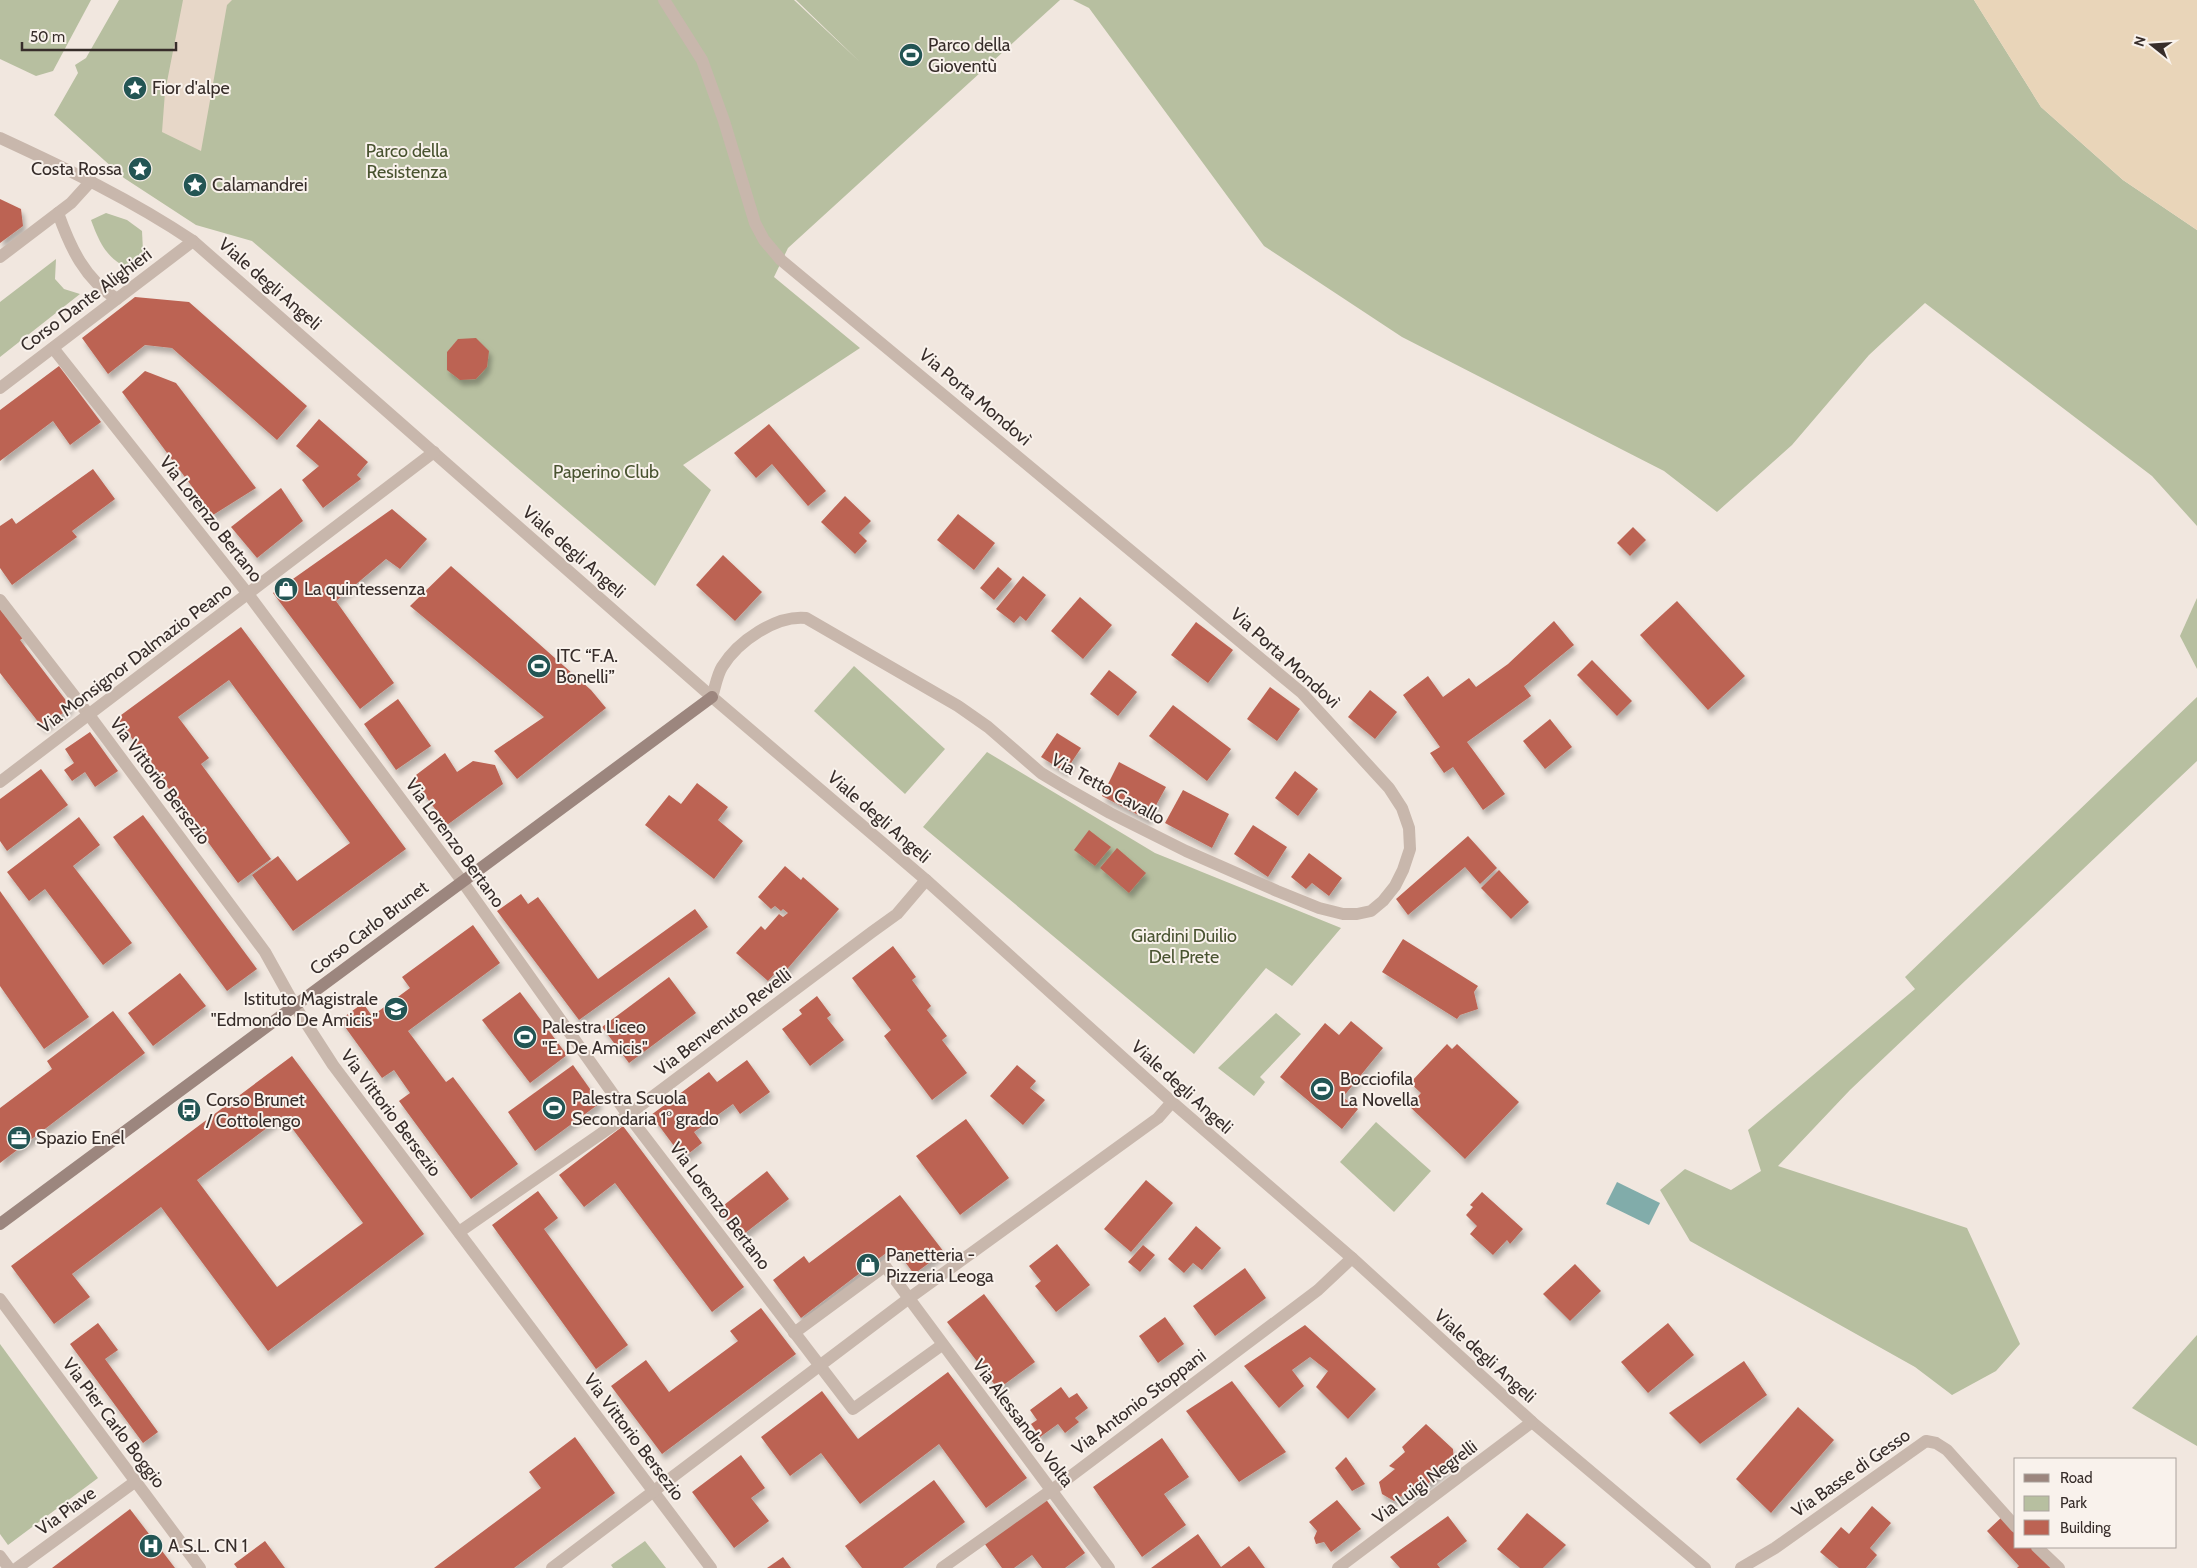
<svg xmlns="http://www.w3.org/2000/svg" width="2197" height="1568" viewBox="0 0 2197 1568" font-family="Cabin,sans-serif">
<style>
.green{fill:#b7bfa0}
.sand{fill:#e9d5b9}
.plaza{fill:#e7d7c8}
.water{fill:#81acaa}
.building{fill:#bc6353;fill-rule:evenodd;filter:url(#shadow)}
.lines{fill:none;stroke-linecap:round;stroke-linejoin:round}
.street{stroke:#c8b7ac;stroke-width:12}
.secondary{stroke:#9c867e;stroke-width:12}
.labels{text-anchor:middle;dominant-baseline:central;stroke-width:4;stroke-linejoin:round;paint-order:stroke}
.poi-label{font-size:18px;fill:#372d2a;stroke:#f9f2ec;text-anchor:start}
.park-label{font-size:18px;fill:#495330;stroke:#f9f2ec}
.street-label{font-size:18px;fill:#372d2a;stroke:#f9f2ec}
</style>
<defs>
<filter id="shadow"><feDropShadow dx="3" dy="5.5" stdDeviation="2.5" flood-color="#0004"/></filter>
</defs>
<rect width="100%" height="100%" fill="#f1e7df"/>
<g class="green">
<polygon points="0,0 91,0 53,71 36,76 0,59"/>
<polygon points="119,0 794,0 860,62 796,0 1060,0 788,248 774,277 860,348 683,465 711,490 655,586 252,241 196,225 124,178 54,115 78,73 75,65 86,58"/>
<polygon points="1073,0 1974,0 2041,107 2123,180 2197,230 2197,526 2152,476 1925,303 1869,355 1792,445 1717,512 1664,471 1402,337 1264,246 1089,8"/>
<path d="M106 213 127 220 142 231 143 251 135 272C108 260 101 247 91 220Z"/>
<polygon points="56,259 55,279 64,289 80,294 0,357 0,302"/>
<polygon points="2197,598 2197,669 2180,636"/>
<polygon points="854,666 945,749 905,794 814,711"/>
<polygon points="2197,697 2197,761 1850,1090 1778,1166 1967,1228 2020,1344 1996,1371 1952,1395 1915,1367 1690,1241 1660,1190 1685,1169 1731,1190 1761,1171 1748,1130 1915,989 1905,977"/>
<polygon points="987,752 1155,853 1341,928 1292,986 1266,968 1194,1054 923,827"/>
<polygon points="1276,1013 1301,1034 1260,1077 1265,1082 1254,1096 1218,1068"/>
<polygon points="1376,1122 1431,1171 1394,1212 1340,1162"/>
<polygon points="2197,1335 2197,1446 2132,1408"/>
<polygon points="0,1344 98,1478 8,1545 0,1534"/>
<polygon points="645,1541 666,1568 613,1568 611,1565"/>
</g>
<polygon class="sand" points="1974,0 2197,0 2197,230 2123,180 2041,107"/>
<polygon class="plaza" points="183,0 232,0 227,5 201,151 162,132 165,92"/>
<polygon class="water" points="1617,1182 1660,1203 1649,1225 1606,1204"/>
<g class="building">
<polygon points="0,199 21,209 23,226 0,243"/>
<polygon points="135,297 189,302 307,406 277,440 172,348 145,345 108,374 82,338"/>
<polygon points="476,338 489,351 487,367 476,379 460,380 447,370 447,352 458,339"/>
<polygon points="59,366 101,422 70,445 53,421 0,461 0,410"/>
<polygon points="145,371 176,383 256,488 213,515 122,392"/>
<polygon points="319,419 368,462 357,475 361,479 323,508 302,480 319,466 296,446"/>
<polygon points="769,424 826,491 808,506 772,464 756,478 734,453"/>
<polygon points="93,469 115,499 72,531 77,537 12,585 0,568 0,526 12,518 16,524"/>
<polygon points="281,488 303,521 257,558 231,527"/>
<polygon points="845,496 871,521 859,533 867,541 855,554 821,522"/>
<polygon points="392,509 427,539 400,569 386,559 336,601 394,683 360,709 273,593"/>
<polygon points="958,514 995,543 974,570 937,540"/>
<polygon points="1633,527 1646,540 1630,556 1617,543"/>
<polygon points="723,555 762,592 735,621 696,585"/>
<polygon points="451,566 591,690 606,708 517,779 494,751 544,717 410,606"/>
<polygon points="998,567 1012,579 994,600 980,588"/>
<polygon points="1023,576 1046,595 1026,621 1020,616 1014,623 996,609"/>
<polygon points="1080,597 1112,625 1083,659 1051,631"/>
<polygon points="1677,601 1745,676 1708,710 1640,635"/>
<polygon points="0,609 23,638 20,640 71,707 43,728 0,673"/>
<polygon points="1554,621 1574,645 1524,686 1531,696 1467,742 1505,794 1483,810 1453,767 1444,773 1430,753 1440,747 1403,695 1428,676 1443,697 1469,678 1476,687 1508,664"/>
<polygon points="1196,622 1233,650 1208,683 1171,655"/>
<polygon points="241,627 406,849 293,931 252,875 278,856 297,881 350,843 229,680 178,717 209,758 201,764 271,859 238,883 117,718"/>
<polygon points="1592,660 1632,701 1617,716 1577,675"/>
<polygon points="1109,670 1137,692 1118,716 1090,694"/>
<polygon points="1270,687 1300,709 1277,741 1247,719"/>
<polygon points="1370,690 1397,712 1375,739 1348,717"/>
<polygon points="398,699 431,746 396,770 364,724"/>
<polygon points="1173,705 1231,749 1207,781 1149,736"/>
<polygon points="1550,719 1572,747 1545,769 1523,741"/>
<polygon points="90,732 118,771 95,787 85,772 72,781 64,770 74,763 65,749"/>
<polygon points="1057,733 1081,748 1065,772 1041,757"/>
<polygon points="445,753 457,772 473,761 495,765 503,784 447,825 412,778"/>
<polygon points="1119,762 1166,787 1148,820 1102,796"/>
<polygon points="41,769 68,805 7,851 0,841 0,799"/>
<polygon points="1295,771 1318,789 1298,816 1275,798"/>
<polygon points="697,783 728,807 718,820 743,841 714,879 645,825 669,795 681,804"/>
<polygon points="1183,790 1229,814 1212,848 1165,823"/>
<polygon points="143,815 257,969 227,991 113,837"/>
<polygon points="79,817 100,845 73,866 132,943 103,965 45,889 29,901 7,872"/>
<polygon points="1253,825 1287,847 1268,877 1234,854"/>
<polygon points="1089,830 1111,847 1095,866 1074,850"/>
<polygon points="1468,836 1497,868 1480,884 1465,867 1408,915 1396,899"/>
<polygon points="1117,848 1146,873 1129,893 1100,868"/>
<polygon points="1309,853 1342,878 1329,896 1312,883 1306,889 1291,877"/>
<polygon points="785,866 801,880 803,877 839,909 782,975 777,971 768,981 736,953 761,926 765,930 779,914 783,917 788,913 783,909 781,911 775,906 771,909 758,897"/>
<polygon points="1499,870 1529,902 1511,919 1481,888"/>
<polygon points="0,891 89,1017 44,1049 0,986"/>
<polygon points="521,894 528,904 538,897 598,979 695,909 708,927 579,1020 497,911"/>
<polygon points="473,925 500,963 408,1031 446,1082 453,1077 518,1164 471,1199 399,1101 410,1093 394,1070 382,1078 340,1020 363,1003 372,1016 410,988 402,977"/>
<polygon points="1403,939 1478,986 1474,992 1478,1009 1460,1015 1457,1019 1382,972"/>
<polygon points="893,946 916,977 912,980 931,1006 927,1010 947,1036 942,1040 967,1073 932,1100 884,1036 891,1030 852,978"/>
<polygon points="180,973 206,1006 153,1046 128,1013"/>
<polygon points="669,977 696,1013 629,1063 602,1027"/>
<polygon points="520,992 567,1055 530,1083 482,1020"/>
<polygon points="817,996 831,1015 827,1018 844,1040 810,1066 782,1029 802,1014 799,1010"/>
<polygon points="113,1011 145,1053 0,1163 0,1108 52,1069 47,1061"/>
<polygon points="1351,1021 1383,1048 1343,1097 1358,1109 1342,1129 1280,1077 1325,1023 1339,1035"/>
<polygon points="1447,1044 1452,1049 1457,1044 1519,1102 1465,1159 1409,1106 1421,1093 1410,1083"/>
<path d="M292 1056 424 1234 268 1351 161 1207 72 1274 90 1297 54 1324 11 1266ZM283 1116 363 1223 277 1287 197 1180Z"/>
<polygon points="747,1060 770,1092 740,1114 733,1104 694,1132 702,1143 683,1158 651,1115 709,1072 717,1082"/>
<polygon points="573,1065 600,1103 535,1151 508,1112"/>
<polygon points="1017,1065 1036,1081 1030,1088 1045,1100 1023,1125 990,1096"/>
<polygon points="966,1119 1009,1178 960,1215 916,1156"/>
<polygon points="623,1126 744,1287 712,1312 615,1183 584,1207 559,1175"/>
<polygon points="767,1171 789,1199 740,1237 719,1209"/>
<polygon points="1146,1180 1173,1203 1131,1252 1104,1229"/>
<polygon points="538,1191 558,1218 544,1229 628,1345 596,1369 492,1225"/>
<polygon points="1482,1192 1523,1229 1510,1244 1507,1240 1493,1255 1470,1234 1477,1226 1466,1215 1473,1207 1470,1205"/>
<polygon points="900,1195 944,1252 914,1274 894,1247 801,1318 773,1280 804,1256 809,1263"/>
<polygon points="1196,1226 1221,1248 1202,1270 1193,1263 1184,1273 1168,1259"/>
<polygon points="1057,1244 1090,1285 1056,1312 1035,1286 1041,1281 1029,1266"/>
<polygon points="1143,1245 1155,1255 1140,1272 1128,1262"/>
<polygon points="1575,1264 1601,1291 1570,1321 1543,1294"/>
<polygon points="1245,1268 1266,1298 1215,1336 1193,1306"/>
<polygon points="984,1294 1035,1362 998,1389 947,1322"/>
<polygon points="761,1308 796,1354 662,1454 611,1386 646,1360 669,1392 738,1341 730,1331"/>
<polygon points="1165,1317 1184,1344 1158,1363 1139,1336"/>
<polygon points="98,1323 118,1350 105,1359 158,1432 143,1443 70,1344"/>
<polygon points="1668,1323 1694,1355 1648,1393 1621,1362"/>
<polygon points="1305,1325 1376,1389 1348,1419 1316,1387 1328,1371 1310,1357 1292,1370 1304,1386 1279,1408 1244,1366"/>
<polygon points="1744,1361 1767,1395 1700,1444 1669,1413"/>
<polygon points="948,1372 1027,1478 986,1508 939,1444 860,1504 821,1453 790,1476 761,1437 822,1391 858,1439"/>
<polygon points="1232,1381 1286,1452 1239,1482 1186,1411"/>
<polygon points="1061,1387 1069,1398 1077,1393 1088,1408 1075,1418 1079,1422 1065,1433 1058,1424 1040,1437 1031,1424 1037,1420 1030,1410"/>
<polygon points="1798,1407 1834,1440 1771,1513 1736,1479"/>
<polygon points="1426,1424 1453,1449 1454,1463 1411,1497 1407,1492 1394,1501 1382,1494 1379,1482 1395,1469 1389,1466 1405,1452 1402,1447"/>
<polygon points="575,1437 615,1493 514,1568 434,1568 541,1488 529,1472"/>
<polygon points="1162,1438 1189,1477 1164,1494 1186,1525 1142,1557 1093,1487"/>
<polygon points="741,1455 765,1488 751,1498 769,1521 734,1548 692,1492"/>
<polygon points="1346,1457 1365,1484 1352,1491 1335,1468"/>
<polygon points="934,1480 965,1522 903,1568 862,1568 845,1546"/>
<polygon points="1045,1498 1085,1553 1065,1568 1042,1568 1032,1555 1014,1568 1002,1568 984,1543"/>
<polygon points="1337,1500 1361,1529 1331,1552 1324,1542 1316,1544 1314,1538 1317,1531 1309,1522"/>
<polygon points="1872,1506 1891,1523 1870,1548 1877,1555 1866,1568 1839,1568 1820,1552 1841,1527 1849,1534"/>
<polygon points="130,1509 175,1568 52,1568"/>
<polygon points="1527,1513 1566,1545 1543,1568 1520,1568 1497,1549"/>
<polygon points="2004,1515 2016,1529 2016,1547 2032,1547 2052,1568 2017,1568 2019,1566 1987,1531"/>
<polygon points="1448,1516 1467,1541 1437,1564 1440,1568 1400,1568 1390,1557"/>
<polygon points="1198,1534 1221,1567 1249,1546 1265,1568 1151,1568"/>
<polygon points="265,1541 285,1568 237,1568 234,1564"/>
<polygon points="783,1557 791,1568 767,1568"/>
</g>
<g class="lines">
<g class="street">
<path d="M664 0 702 60 724 121 755 223 764 240 781 260 1302 693 1389 788 1402 808 1409 828 1410 849 1403 870 1395 886 1383 901 1371 911 1357 914H1343L1319 908 1277 891 1186 851 1110 813 1066 788 1041 773 988 727 958 706 806 618C776 615 738 641 722 667 717 675 715 688 712 697"/>
<path d="M0 138C67 169 132 200 193 241L712 697 926 880 1172 1102 1352 1258 1532 1422 1705 1568"/>
<path d="M58 213C70 247 85 280 117 299"/>
<polyline points="0,257 71,203 91,181"/>
<polyline points="53,348 248,594 462,881 628,1115 853,1409 942,1345"/>
<polyline points="0,388 193,241"/>
<polyline points="0,600 89,715 265,952 295,1006 333,1065 711,1568"/>
<polyline points="0,782 434,452"/>
<polyline points="459,1232 628,1115 872,932 897,914 926,880"/>
<polyline points="0,1299 200,1568"/>
<polyline points="794,1333 885,1266 1109,1568"/>
<polyline points="2037,1547 2059,1568"/>
<polyline points="0,1556 9,1568"/>
<polyline points="17,1568 136,1481"/>
<polyline points="552,1568 908,1299 1158,1118 1172,1102"/>
<polyline points="942,1568 1063,1482 1318,1290 1352,1258"/>
<polyline points="1338,1568 1532,1422"/>
<polyline points="1741,1568 1775,1548 1926,1441 1936,1443 1947,1450 2016,1527"/>
</g>
<polyline class="secondary" points="0,1224 712,697"/>
</g>
<defs>
<g id="stadium-disc" transform="scale(1.25)"><circle r="9.5" fill="#235554" stroke="#f9f2ec"/><path d="M0-5a6.5 5 0 1 0 0 10a6.5 5 0 1 0 0-10ZM-3.5-1.8h7v3.6h-7Z" fill="#fff"/></g>
<g id="sight-disc" transform="scale(1.25)"><circle r="9.5" fill="#235554" stroke="#f9f2ec"/><path d="M0-6L1.8-2.2L6-1.7L2.9 1.2L3.7 5.4L0 3.3L-3.7 5.4L-2.9 1.2L-6-1.7L-1.8-2.2Z" fill="#fff"/></g>
<g id="shop-disc" transform="scale(1.25)"><circle r="9.5" fill="#235554" stroke="#f9f2ec"/><path d="M-5-2.5h2.3a2.7 3.5 0 0 1 5.4 0H5L5.5 6h-11ZM-1.5-2.5h3a1.5 2.3 0 0 0-3 0Z" fill="#fff"/></g>
<g id="school-disc" transform="scale(1.25)"><circle r="9.5" fill="#235554" stroke="#f9f2ec"/><path d="M0-5L7-2L0 1L-7-2ZM-4 1L0 2.5L4 1V4Q0 6-4 4Z" fill="#fff"/></g>
<g id="bus-disc" transform="scale(1.25)"><circle r="9.5" fill="#235554" stroke="#f9f2ec"/><path d="M-5-6H5V4H4V6H2V4H-2V6H-4V4H-5ZM-3.5-4V0h7V-4ZM-3.5 1.2v1.5H-2V1.2ZM2 1.2v1.5H3.5V1.2Z" fill="#fff"/></g>
<g id="office-disc" transform="scale(1.25)"><circle r="9.5" fill="#235554" stroke="#f9f2ec"/><path d="M-6-3h4V-5.5h4V-3h4V5H-6ZM-1-4.5V-3h2v-1.5ZM-6 0V1H6V0Z" fill="#fff"/></g>
<g id="hospital-disc" transform="scale(1.25)"><circle r="9.5" fill="#235554" stroke="#f9f2ec"/><path d="M-5-5h3v3.5h4V-5h3V5h-3V1.5h-4V5h-3Z" fill="#fff"/></g>
</defs>
<g fill-rule="evenodd">
<use href="#stadium-disc" x="911" y="55"/>
<use href="#sight-disc" x="135" y="88"/>
<use href="#sight-disc" x="140" y="169"/>
<use href="#sight-disc" x="195" y="185"/>
<use href="#shop-disc" x="286" y="589"/>
<use href="#stadium-disc" x="539" y="666"/>
<use href="#school-disc" x="396" y="1009"/>
<use href="#stadium-disc" x="525" y="1037"/>
<use href="#stadium-disc" x="1322" y="1089"/>
<use href="#stadium-disc" x="554" y="1108"/>
<use href="#bus-disc" x="189" y="1110"/>
<use href="#office-disc" x="19" y="1138"/>
<use href="#shop-disc" x="868" y="1265"/>
<use href="#hospital-disc" x="151" y="1546"/>
</g>
<g class="labels">
<g class="poi-label">
<text x="928" y="45">Parco della<tspan x="928" dy="21">Gioventù</tspan></text>
<text x="152" y="88">Fior d'alpe</text>
<text x="122" y="169" text-anchor="end">Costa Rossa</text>
<text x="212" y="185">Calamandrei</text>
<text x="304" y="589">La quintessenza</text>
<text x="556" y="656">ITC “F.A.<tspan x="556" dy="21">Bonelli”</tspan></text>
<text x="378" y="999" text-anchor="end">Istituto Magistrale<tspan x="378" dy="21">"Edmondo De Amicis"</tspan></text>
<text x="542" y="1027">Palestra Liceo<tspan x="542" dy="21">"E. De Amicis"</tspan></text>
<text x="1340" y="1079">Bocciofila<tspan x="1340" dy="21">La Novella</tspan></text>
<text x="572" y="1098">Palestra Scuola<tspan x="572" dy="21">Secondaria 1° grado</tspan></text>
<text x="206" y="1100">Corso Brunet<tspan x="206" dy="21">/ Cottolengo</tspan></text>
<text x="36" y="1138">Spazio Enel</text>
<text x="886" y="1255">Panetteria -<tspan x="886" dy="21">Pizzeria Leoga</tspan></text>
<text x="168" y="1546">A.S.L. CN 1</text>
</g>
<g class="park-label">
<text x="407" y="151">Parco della<tspan x="407" dy="21">Resistenza</tspan></text>
<text x="606" y="472">Paperino Club</text>
<text x="1184" y="936">Giardini Duilio<tspan x="1184" dy="21">Del Prete</tspan></text>
</g>
<g class="street-label">
<text transform="translate(270 284) rotate(41)">Viale degli Angeli</text>
<text transform="translate(86 300) rotate(-37)">Corso Dante Alighieri</text>
<text transform="translate(975 397) rotate(40)">Via Porta Mondovì</text>
<text transform="translate(211 519) rotate(52)">Via Lorenzo Bertano</text>
<text transform="translate(574 552) rotate(41)">Viale degli Angeli</text>
<text transform="translate(135 658) rotate(-37)">Via Monsignor Dalmazio Peano</text>
<text transform="translate(1285 658) rotate(42)">Via Porta Mondovì</text>
<text transform="translate(160 781) rotate(53)">Via Vittorio Bersezio</text>
<text transform="translate(1108 789) rotate(29)">Via Tetto Cavallo</text>
<text transform="translate(879 817) rotate(41)">Viale degli Angeli</text>
<text transform="translate(455 843) rotate(54)">Via Lorenzo Bertano</text>
<text transform="translate(369 928) rotate(-37)">Corso Carlo Brunet</text>
<text transform="translate(723 1022) rotate(-37)">Via Benvenuto Revelli</text>
<text transform="translate(1182 1087) rotate(42)">Viale degli Angeli</text>
<text transform="translate(391 1113) rotate(53)">Via Vittorio Bersezio</text>
<text transform="translate(720 1206) rotate(53)">Via Lorenzo Bertano</text>
<text transform="translate(1485 1356) rotate(42)">Viale degli Angeli</text>
<text transform="translate(1139 1402) rotate(-37)">Via Antonio Stoppani</text>
<text transform="translate(114 1423) rotate(53)">Via Pier Carlo Boggio</text>
<text transform="translate(1023 1423) rotate(53)">Via Alessandro Volta</text>
<text transform="translate(634 1437) rotate(53)">Via Vittorio Bersezio</text>
<text transform="translate(1851 1473) rotate(-35)">Via Basse di Gesso</text>
<text transform="translate(1425 1482) rotate(-37)">Via Luigi Negrelli</text>
<text transform="translate(66 1511) rotate(-36)">Via Piave</text>
</g>
</g>
<rect x="2014" y="1458" width="162" height="90" fill="#f9f2ec" stroke="#aba39e"/>
<rect x="2024" y="1474" width="25" height="8" fill="#9c867e" stroke="#aba39e"/>
<text x="2060" y="1483" font-size="15" fill="#372d2a">Road</text>
<rect x="2024" y="1496" width="25" height="15" fill="#b7bfa0" stroke="#aba39e"/>
<text x="2060" y="1508" font-size="15" fill="#372d2a">Park</text>
<rect x="2024" y="1520" width="25" height="15" fill="#bc6353" stroke="#aba39e"/>
<text x="2060" y="1533" font-size="15" fill="#372d2a">Building</text>
<g transform="translate(2152 45) rotate(287)" stroke="#f9f2ec" stroke-width="4" paint-order="stroke">
<path d="M0-4L9 19L0 12L-9 19Z" fill="#372d2a"/>
<text y="-8" font-size="14" font-weight="bold" text-anchor="middle" fill="#372d2a">N</text>
</g>
<path d="M22 42v8h154v-8" fill="none" stroke="#372d2a" stroke-width="2.5"/>
<text x="30" y="42" font-size="15" fill="#372d2a" stroke="#f9f2ec" stroke-width="4" paint-order="stroke">50 m</text>
</svg>
